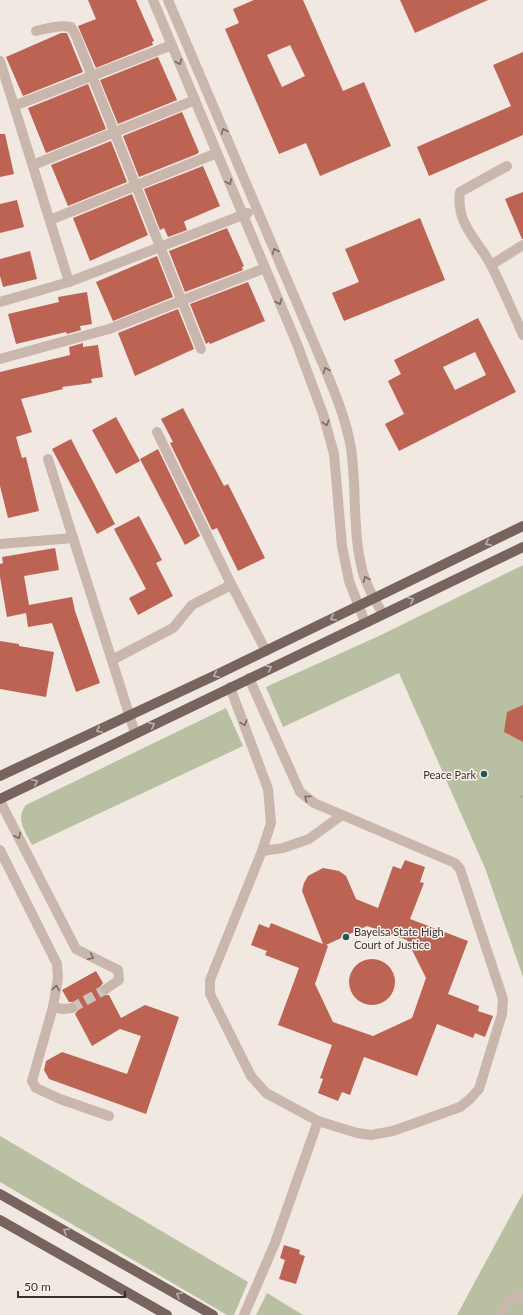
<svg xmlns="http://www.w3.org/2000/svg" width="523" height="1315" viewBox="0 0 523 1315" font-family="Lato,sans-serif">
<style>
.green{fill:#b8c0a1}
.building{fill:#bc6354;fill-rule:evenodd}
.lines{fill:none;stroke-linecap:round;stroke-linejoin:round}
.minor-tunnel{stroke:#ccc3bd;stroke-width:10;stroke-dasharray:10 5;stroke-linecap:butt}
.path{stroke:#b5a197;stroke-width:2.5;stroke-dasharray:2 2;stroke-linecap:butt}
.minor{stroke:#c9b7ad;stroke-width:10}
.major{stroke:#78645e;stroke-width:10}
.oneway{stroke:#796c66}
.oneway2{stroke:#bfb2ad}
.poi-dot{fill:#245655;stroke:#f9f2ed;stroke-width:1.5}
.labels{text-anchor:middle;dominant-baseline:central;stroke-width:3;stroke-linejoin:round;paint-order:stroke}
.poi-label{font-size:11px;fill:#382e2b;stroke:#f9f2ed;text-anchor:end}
</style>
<rect width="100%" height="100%" fill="#f1e8e1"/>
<g class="green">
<polygon points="523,565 523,977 485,868 399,673 283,727 266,687 381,635"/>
<path d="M226 708 243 746 32 845C25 831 15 819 26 805Z"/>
<polygon points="0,1136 248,1282 234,1315 227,1315 0,1182"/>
<polygon points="523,1193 523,1315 457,1315"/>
<polygon points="267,1293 303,1315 256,1315"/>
</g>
<g class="building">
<polygon points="88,0 136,0 154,41 152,42 153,45 96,68 78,26 96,19"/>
<path d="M254 0H303L343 91 364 82 391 146 320 176 306 143 279 154 225 29 239 23 233 9ZM290 45 305 76 282 87 267 55Z"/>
<polygon points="400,0 488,0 415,33"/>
<polygon points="61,33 67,33 83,72 23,96 6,57"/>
<polygon points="523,52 523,135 429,176 417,147 511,106 493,65"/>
<polygon points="158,57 177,100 118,124 100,80"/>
<polygon points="88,84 106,129 46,153 28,108"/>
<polygon points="182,112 199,152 197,154 139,177 123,136"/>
<polygon points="0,134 5,134 14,174 0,177"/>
<polygon points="111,141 127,182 68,206 51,165"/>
<polygon points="203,166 220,206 185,221 184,222 187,230 168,237 164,228 160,230 144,189"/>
<polygon points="523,192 523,239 522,239 505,199"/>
<polygon points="132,194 148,235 90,261 73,218"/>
<polygon points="17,200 24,227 0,233 0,204"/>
<polygon points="420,218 445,280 344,321 332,293 359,282 345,249"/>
<polygon points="227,228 244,266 242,267 243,270 185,292 169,251"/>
<polygon points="30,251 37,279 3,287 0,276 0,259"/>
<polygon points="157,256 173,297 113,321 96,282"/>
<polygon points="248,282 265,321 210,344 209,342 206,344 190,304"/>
<polygon points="87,292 92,324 80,326 81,330 67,334 66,332 16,344 8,314 59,302 58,297"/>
<polygon points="178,309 194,349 135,376 118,333"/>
<path d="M478 318 516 392 399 451 385 424 404 414 388 381 401 374 394 360ZM475 352 486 375 455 390 443 367Z"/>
<polygon points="83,343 83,347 98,345 103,377 91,379 92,383 62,387 63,389 21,399 32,432 16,437 22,458 26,457 39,511 8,518 0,486 0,372 70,355 69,347"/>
<polygon points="183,408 224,486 228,484 265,558 238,571 217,528 212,530 170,443 173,442 161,419"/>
<polygon points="116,417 140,461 116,474 92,430"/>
<polygon points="71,439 115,524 97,534 52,449"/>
<polygon points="158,449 200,536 185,545 140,459"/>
<polygon points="139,516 162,560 156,563 173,596 138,615 129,598 146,589 114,529"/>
<polygon points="55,548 59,570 24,576 29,605 72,597 75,611 100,683 76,692 52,623 28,627 26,613 7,617 0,577 0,564 3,563 2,557"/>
<polygon points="0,641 19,644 19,646 54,652 46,697 0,689"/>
<polygon points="523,705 523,742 504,732 507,712"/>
<path d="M405 860 425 867 420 882 424 883 410 919 468 941 448 994 479 1006 478 1011 493 1016 485 1037 475 1033 473 1038 437 1024 417 1076 364 1057 350 1095 342 1092 338 1101 318 1093 323 1079 320 1078 332 1045 278 1025 299 968 265 955 267 951 251 945 259 924 269 928 271 923 323 944 302 891 304 883 308 876 323 868 339 871 346 876 356 899 378 908 393 866 401 869ZM367 926 407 940 426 978 412 1018 373 1036 333 1022 315 984 328 946 326 945Z"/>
<circle cx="372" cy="982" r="23"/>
<polygon points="96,971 103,983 100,987 100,992 104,995 109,995 121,1018 145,1005 179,1017 146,1114 49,1079 44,1070 46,1061 62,1052 127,1074 141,1036 120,1029 92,1046 75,1014 78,1010 77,1004 74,1002 69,1002 62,990"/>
<polygon points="284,1245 300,1250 299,1254 305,1256 296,1284 279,1279 285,1260 280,1258"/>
</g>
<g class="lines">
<polyline class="minor-tunnel" points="72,1008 106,989"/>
<polyline class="path" points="521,797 523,796"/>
<g class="minor">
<polyline points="153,0 297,344 323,414 334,454 342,546 349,581 365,622"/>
<path d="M168 0 325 369C336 395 346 420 351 448 357 489 352 533 363 573 367 587 375 601 383 614"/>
<path d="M36 31C48 28 58 25 71 27L76 36 201 349"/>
<polyline points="0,61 69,282"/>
<polyline points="14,106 172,45"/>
<polyline points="33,165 195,100"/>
<path d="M507 166 460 192C456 226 478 239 492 267 503 289 513 312 523 335"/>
<polyline points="50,220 217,153"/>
<polyline points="491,265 523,245"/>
<polyline points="0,302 69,282 248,213"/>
<polyline points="0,359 109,329 265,268"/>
<polyline points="157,432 229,580 266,651"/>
<polyline points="48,459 135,733"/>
<polyline points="0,544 73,538"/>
<polyline points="112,660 173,628 192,605 231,585"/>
<polyline points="230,687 268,789 271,823 262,851 210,980 210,994 251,1076 266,1093 318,1121 357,1133 371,1135 393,1131 460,1107 470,1099 479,1089 502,1014 503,999 460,869 455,863 314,803 300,792 249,678"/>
<polyline points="0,801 76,949 118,970 119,980 106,989"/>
<polyline points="0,850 57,964 58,978 53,1007 63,1009 72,1008"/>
<polyline points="262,851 283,848 309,839 342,815"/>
<polyline points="53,1007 32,1081 36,1088 60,1099 109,1116"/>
<polyline points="244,1315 275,1243 318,1121"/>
<polyline points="501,1315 508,1301 523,1295"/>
</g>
<g class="major">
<polyline points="0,776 218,674 523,526"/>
<polyline points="0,799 523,547"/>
<polyline points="0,1194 213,1315"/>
<polyline points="0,1220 167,1315"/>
</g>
</g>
<defs><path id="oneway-chevron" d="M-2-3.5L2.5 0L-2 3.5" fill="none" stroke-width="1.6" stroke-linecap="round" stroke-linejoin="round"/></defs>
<g class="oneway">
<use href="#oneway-chevron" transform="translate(179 62) rotate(67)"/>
<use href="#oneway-chevron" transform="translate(224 131) rotate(-113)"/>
<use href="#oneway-chevron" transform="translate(229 182) rotate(67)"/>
<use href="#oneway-chevron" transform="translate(275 251) rotate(-113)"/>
<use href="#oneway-chevron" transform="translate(279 302) rotate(67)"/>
<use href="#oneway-chevron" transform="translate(326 370) rotate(-112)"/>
<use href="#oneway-chevron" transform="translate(326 423) rotate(74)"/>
<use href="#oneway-chevron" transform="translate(366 579) rotate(-112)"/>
<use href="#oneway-chevron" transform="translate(244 723) rotate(70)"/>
<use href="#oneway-chevron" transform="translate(307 798) rotate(-143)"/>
<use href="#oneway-chevron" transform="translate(18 836) rotate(63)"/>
<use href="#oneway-chevron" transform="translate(91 957) rotate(25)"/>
<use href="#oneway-chevron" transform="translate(56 988) rotate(-80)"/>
</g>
<g class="oneway2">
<use href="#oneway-chevron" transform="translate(488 543) rotate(154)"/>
<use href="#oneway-chevron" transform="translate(411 600) rotate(-26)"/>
<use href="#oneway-chevron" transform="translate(333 618) rotate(154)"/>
<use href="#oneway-chevron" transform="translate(269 668) rotate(-26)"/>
<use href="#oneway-chevron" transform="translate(216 675) rotate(155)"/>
<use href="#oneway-chevron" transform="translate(152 725) rotate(-26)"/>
<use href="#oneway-chevron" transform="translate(99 730) rotate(155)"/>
<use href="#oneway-chevron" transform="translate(35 782) rotate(-26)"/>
<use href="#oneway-chevron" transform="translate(66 1231) rotate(-150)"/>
<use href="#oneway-chevron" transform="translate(179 1295) rotate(-150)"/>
</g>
<g class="poi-dot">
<circle cx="484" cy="774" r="4"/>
<circle cx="346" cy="937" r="4"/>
</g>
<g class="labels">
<g class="poi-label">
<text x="476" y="774">Peace Park</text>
<text x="354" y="931" text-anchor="start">Bayelsa State High<tspan x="354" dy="13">Court of Justice</tspan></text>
</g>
</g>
<path d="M18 1291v6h107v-6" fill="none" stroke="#382e2b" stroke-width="2"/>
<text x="24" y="1291" font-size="12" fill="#382e2b" stroke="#f9f2ed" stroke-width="3" paint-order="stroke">50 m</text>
</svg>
